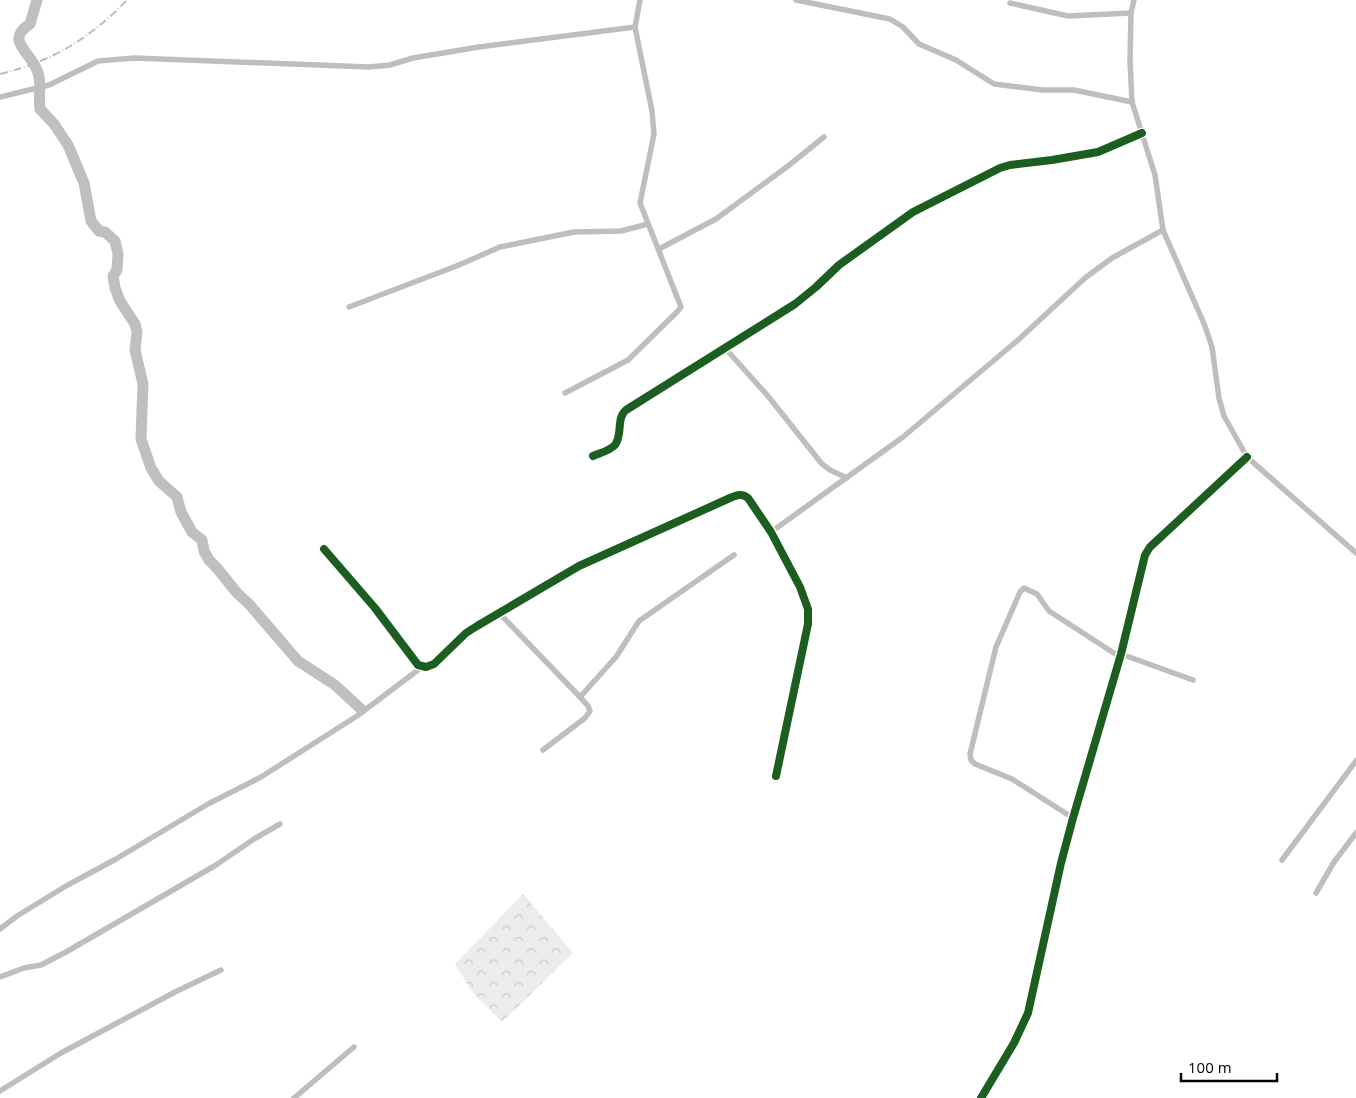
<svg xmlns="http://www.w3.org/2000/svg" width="1356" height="1098" viewBox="0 0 1356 1098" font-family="'Open Sans',sans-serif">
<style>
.forest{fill:url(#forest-crowns)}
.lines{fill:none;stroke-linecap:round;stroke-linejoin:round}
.river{stroke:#bfbfbf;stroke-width:11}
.minor{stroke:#bebebe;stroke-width:5.5}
.rail{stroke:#bebebe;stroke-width:2;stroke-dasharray:8 2.5 1 2.5;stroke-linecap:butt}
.cycleway-casing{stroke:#fff;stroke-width:11}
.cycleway{stroke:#1b5e20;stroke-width:8}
</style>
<defs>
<pattern id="forest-crowns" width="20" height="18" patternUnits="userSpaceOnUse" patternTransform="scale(1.25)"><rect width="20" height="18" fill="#ececec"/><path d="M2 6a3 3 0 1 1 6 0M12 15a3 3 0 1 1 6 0" fill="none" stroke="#c9c9c9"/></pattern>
</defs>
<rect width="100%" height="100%" fill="#fff"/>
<polygon class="forest" points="523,894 573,953 502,1022 473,993 455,964"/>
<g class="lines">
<path class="river" d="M37 0 30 24C3 41 33 53 38 73 42 84 38 97 40 109L54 124 68 145 84 183 91 221 99 231 105 232 115 241 118 254 117 270 113 276 115 288 120 301 135 324 137 332 135 350 143 384 141 439 151 468 159 481 177 497 181 512 192 532 202 540 204 551 209 560 217 568 237 593 249 604 298 661 335 685 361 709"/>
<g class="minor">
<polyline points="796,0 890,19 903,27 919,44 956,60 994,84 1043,90 1074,90 1132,102"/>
<polyline points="1134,0 1131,13 1130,60 1132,102 1155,175 1163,230 1205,326 1212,347 1219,398 1224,416 1247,457 1356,553"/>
<polyline points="1010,3 1068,16 1131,13"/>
<polyline points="0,97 49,85 98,61 135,58 369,67 390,65 413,58 479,47 635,27"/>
<polyline points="659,249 716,219 788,166 824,137"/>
<polyline points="349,307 459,265 500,247 574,232 621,231 648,224"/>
<polyline points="725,348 768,396 822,464 830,470 847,478"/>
<polyline points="565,393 628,360 677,312 681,307 640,203 654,134 652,111 635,27 640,0"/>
<path d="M593 456C600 453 609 451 615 445 623 434 616 418 626 410L795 304 816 287 839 265 913 212 1000 168 1010 165 1052 160 1098 152 1142 133"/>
<polyline points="771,532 903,437 1018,340 1085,278 1112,258 1163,230"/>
<path d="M324 549 375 608 418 665 426 667 434 664 466 633 477 626 579 566 730 498C737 495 742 493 748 498L771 532 800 587 808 609V624L776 776"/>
<polyline points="500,614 580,697 588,706 590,711 585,718 543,750"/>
<polyline points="1121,654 1193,680"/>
<polyline points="580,697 616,657 639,621 734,555"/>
<polyline points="1073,818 1012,779 975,764 971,760 970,754 996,647 1020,592 1024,588 1037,594 1049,611 1120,657"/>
<polyline points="1282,860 1356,761"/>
<polyline points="1316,893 1334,862 1356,833"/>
<polyline points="0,929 17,916 66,886 116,859 208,804 261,777 357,716 422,667"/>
<polyline points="0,977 24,968 41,965 66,952 216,865 254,839 280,824"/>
<polyline points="0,1091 61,1053 175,992 221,970"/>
<polyline points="294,1098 354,1047"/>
<polyline points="981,1098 1014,1043 1028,1013 1061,863 1073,818 1121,654 1145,555 1150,547 1247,457"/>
</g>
<path class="rail" d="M0 74C53 61 89 39 127 0"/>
<g class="cycleway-casing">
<g id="cycleway">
<path d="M593 456C600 453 609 451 615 445 623 434 616 418 626 410L795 304 816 287 839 265 913 212 1000 168 1010 165 1052 160 1098 152 1142 133"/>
<path d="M324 549 375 608 418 665 426 667 434 664 466 633 477 626 579 566 730 498C737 495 742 493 748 498L771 532 800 587 808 609V624L776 776"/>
<polyline points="981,1098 1014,1043 1028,1013 1061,863 1073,818 1121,654 1145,555 1150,547 1247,457"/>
</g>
</g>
<use href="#cycleway" class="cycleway"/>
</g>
<path d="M1181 1073v8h96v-8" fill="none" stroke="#000000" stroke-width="2.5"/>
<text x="1188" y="1073" font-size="15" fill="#000000" stroke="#ffffff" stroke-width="4" paint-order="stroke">100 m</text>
</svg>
